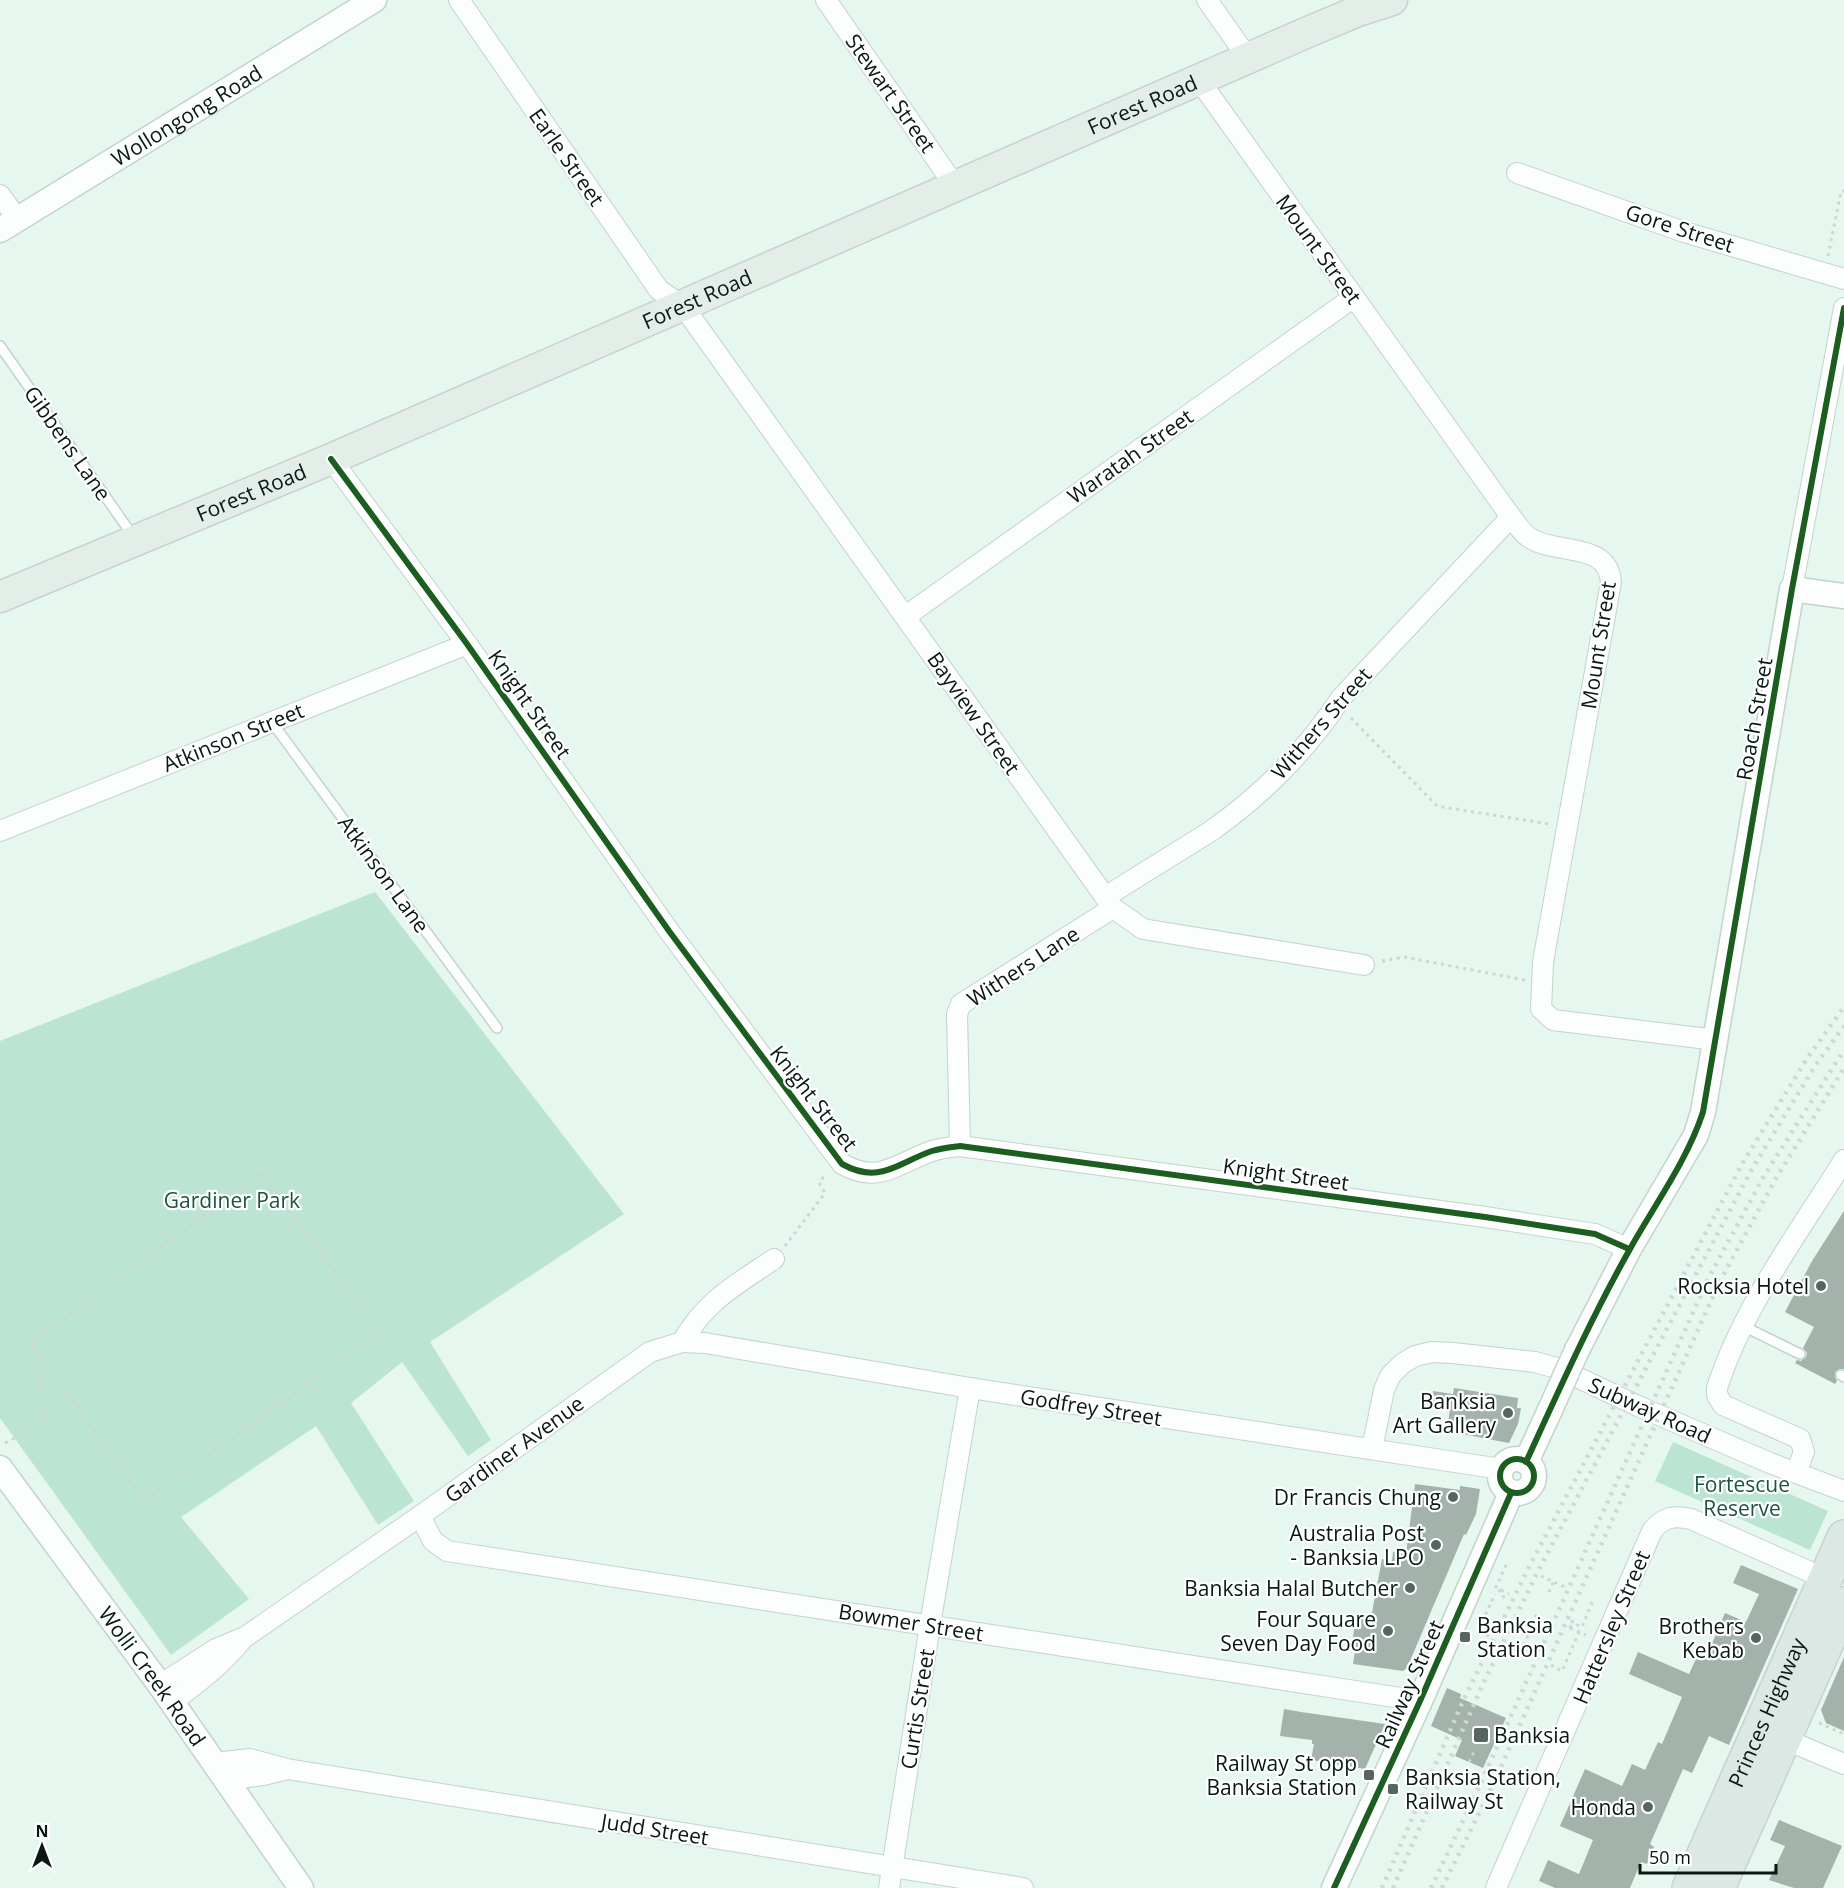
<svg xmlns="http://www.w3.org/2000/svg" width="1844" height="1888" viewBox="0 0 1844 1888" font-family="'Open Sans',sans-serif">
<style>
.green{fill:#bce4d2}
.building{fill:#a3b2ab}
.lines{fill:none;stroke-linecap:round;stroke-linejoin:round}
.service-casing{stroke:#c4d3cb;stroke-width:12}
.minor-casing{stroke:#c4d3cb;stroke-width:22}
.tertiary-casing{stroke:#c4d3cb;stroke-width:27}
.primary-casing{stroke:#c9d2ce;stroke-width:33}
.trunk-casing{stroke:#c9d2ce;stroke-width:36}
.path{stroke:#cfd5d2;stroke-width:3;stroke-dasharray:3 4.5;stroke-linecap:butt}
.service{stroke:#fbfefc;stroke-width:9}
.minor{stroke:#fbfefc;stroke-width:20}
.tertiary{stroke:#fbfefc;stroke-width:24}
.primary{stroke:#e3eee9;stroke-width:30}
.trunk{stroke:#dce8e3;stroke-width:33}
.rail{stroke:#d1d8d4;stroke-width:4.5;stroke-dasharray:3 6;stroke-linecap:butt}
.tertiary-bridge-casing{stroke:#c4d3cb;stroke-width:27;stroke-linecap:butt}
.tertiary-bridge{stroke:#fbfefc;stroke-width:24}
.cycleway-casing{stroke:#fff;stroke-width:10}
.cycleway{stroke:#1b5e20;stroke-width:6}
.poi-dot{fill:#56665f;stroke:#fff;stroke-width:2}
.labels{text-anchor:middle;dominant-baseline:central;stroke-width:4.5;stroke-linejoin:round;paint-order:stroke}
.street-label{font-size:21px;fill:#091812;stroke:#fff}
.park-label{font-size:21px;fill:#1b5440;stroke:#fff}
.poi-label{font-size:21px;fill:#091812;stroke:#fff;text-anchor:end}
</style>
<rect width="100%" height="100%" fill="#e5f7ee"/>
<g class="green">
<polygon points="375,892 624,1214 430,1342 491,1440 468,1456 402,1362 351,1403 414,1501 378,1525 316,1426 181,1517 249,1599 171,1655 0,1418 0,1041"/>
<polygon points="1673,1442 1828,1511 1810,1550 1655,1481"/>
</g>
<g class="building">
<polygon points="1844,1211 1844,1369 1839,1369 1835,1372 1835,1377 1837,1381 1835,1384 1795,1363 1797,1360 1801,1361 1806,1357 1807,1353 1803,1348 1814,1327 1785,1312 1812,1261"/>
<polygon points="1454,1388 1518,1398 1517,1408 1521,1408 1518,1424 1509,1443 1457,1433 1458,1425 1448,1424 1450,1408 1431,1405 1433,1391 1453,1394"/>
<polygon points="1415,1484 1460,1490 1460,1486 1480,1489 1476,1514 1466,1535 1464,1534 1407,1668 1403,1671 1353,1664 1357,1638 1353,1637 1356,1615 1371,1618 1382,1559 1392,1561 1393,1552 1406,1554"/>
<polygon points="1741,1565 1798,1589 1729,1745 1709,1736 1692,1773 1683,1769 1650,1844 1654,1847 1647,1864 1641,1862 1630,1888 1555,1888 1539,1881 1548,1860 1579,1874 1593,1840 1560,1826 1585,1769 1622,1786 1632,1764 1645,1770 1658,1742 1662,1744 1682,1697 1629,1674 1638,1652 1689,1674 1700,1650 1708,1653 1725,1613 1746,1622 1759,1594 1733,1583"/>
<polygon points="1844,1657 1844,1731 1826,1723 1821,1710"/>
<polygon points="1447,1688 1461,1694 1460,1698 1506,1718 1483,1768 1455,1756 1462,1740 1431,1726"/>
<polygon points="1284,1709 1301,1712 1385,1724 1365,1769 1311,1760 1314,1744 1312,1744 1312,1740 1280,1736"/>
<polygon points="1779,1820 1842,1846 1823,1888 1794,1888 1769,1880 1785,1846 1770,1840"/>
</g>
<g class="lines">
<g class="service-casing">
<g id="service">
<polyline points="0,346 133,536"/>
<polyline points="271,721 497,1028"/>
<polyline points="1743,1326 1800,1354"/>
<polyline points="1841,1375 1844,1377"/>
</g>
</g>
<g class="minor-casing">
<g id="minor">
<polyline points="459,0 659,290 683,306 1113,908 1143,929 1364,965"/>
<polyline points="826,0 955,186"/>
<polyline points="1207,0 1248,58"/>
<path d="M1199 80 1511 517C1517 524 1522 533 1530 538 1556 555 1608 541 1611 582L1543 962 1541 1009 1553 1020 1716 1040"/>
<polyline points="1517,173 1684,232 1844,279"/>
<polyline points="0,195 18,220"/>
<path d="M331 459 467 644 669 931 842 1164C880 1185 897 1163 932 1151 941 1148 951 1147 960 1146L1485 1217 1595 1234 1629 1249"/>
<polyline points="1792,589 1844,308"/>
<polyline points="906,616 1354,297"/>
<polyline points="0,831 467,644"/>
<path d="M1105 897 1211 831C1261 796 1308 749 1341 698L1511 517"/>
<polyline points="960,1146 957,1014 961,1004 1113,908"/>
<polyline points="682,1342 705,1343 970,1388 1501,1469"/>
<polyline points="1372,1449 1384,1390 1390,1376 1402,1364 1415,1356 1432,1352 1453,1353 1535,1362 1560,1369 1640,1407 1770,1463 1844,1491"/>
<path d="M1796 1473 1804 1452 1800 1439 1723 1405 1717 1395V1388C1743 1307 1799 1232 1844 1160"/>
<polyline points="420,1516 433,1541 447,1551 1420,1701"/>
<path d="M160 1685 216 1649 245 1637 420 1516 650 1352 682 1342C706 1300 736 1285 774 1259"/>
<path d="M172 1702C198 1683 221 1665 241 1641"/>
<polyline points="1784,1739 1844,1764"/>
<polyline points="215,1763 250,1759 287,1769 1023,1888"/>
<polyline points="228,1780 263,1775 284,1770"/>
<polyline points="889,1888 930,1625 970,1388"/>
<path d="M1496 1888 1652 1531C1663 1517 1674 1515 1691 1519L1826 1579"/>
</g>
</g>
<g class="tertiary-casing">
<g id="tertiary">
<path id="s1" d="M0 230 374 0"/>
<polyline points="1577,1350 1629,1249 1696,1135 1703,1112 1792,589 1844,596"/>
<circle cx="1517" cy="1476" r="17"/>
<polyline points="1526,1462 1550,1410"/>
<path id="s2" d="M0 1468 160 1685 301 1888"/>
<polyline points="1334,1888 1420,1701 1511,1493"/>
</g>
</g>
<g class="primary-casing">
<g id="primary">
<path id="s3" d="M0 597 331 459 1308 32 1358 11 1392 0"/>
</g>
</g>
<g class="trunk-casing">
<g id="trunk">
<path id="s4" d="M1689 1888 1844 1537"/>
<polyline points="1718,1888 1844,1604"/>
</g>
</g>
<g class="path">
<polyline points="1828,256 1841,191 1844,191"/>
<polyline points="1351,718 1437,806 1549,824"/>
<polyline points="1382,961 1404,957 1525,980"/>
<polyline points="785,1246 825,1193 820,1185 820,1180 827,1175"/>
<polyline points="5,1443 35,1427 45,1416 39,1391 39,1357 31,1342 262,1173 379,1332 144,1501 46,1362 39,1357"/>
<polyline points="1541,1576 1565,1587"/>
<polyline points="1501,1590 1509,1594"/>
<polyline points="1549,1592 1554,1581"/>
<polyline points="1504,1598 1501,1591 1495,1589 1507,1563"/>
<polyline points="1571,1621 1578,1624"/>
<polyline points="1569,1627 1577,1625 1582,1627 1594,1598"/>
<polyline points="1570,1628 1586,1635"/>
<polyline points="1489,1636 1478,1631 1495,1594"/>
<polyline points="1506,1645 1533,1658"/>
<polyline points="1521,1652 1537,1613"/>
<polyline points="1551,1665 1562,1671 1579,1632"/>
<polyline points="1819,1723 1844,1734"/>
<polyline points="1469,1762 1474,1752"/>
</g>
<use href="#service" class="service"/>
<use href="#minor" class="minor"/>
<use href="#tertiary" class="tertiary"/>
<use href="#primary" class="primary"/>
<use href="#trunk" class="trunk"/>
<g class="rail">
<polyline points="1382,1888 1462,1703 1528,1569 1742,1164 1806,1060 1844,1007"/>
<polyline points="1393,1888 1482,1686 1538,1571 1752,1169 1815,1066 1844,1026"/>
<polyline points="1431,1888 1479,1787 1709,1277 1764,1176 1844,1050"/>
<polyline points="1442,1888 1490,1791 1720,1281 1775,1180 1844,1068"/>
</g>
<g class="tertiary-bridge-casing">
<polyline id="tertiary-bridge" points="1550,1410 1577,1350"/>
</g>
<use href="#tertiary-bridge" class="tertiary-bridge"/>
<g class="cycleway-casing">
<g id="cycleway">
<path d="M331 459 467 644 669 931 842 1164C880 1185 897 1163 932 1151 941 1148 951 1147 960 1146L1485 1217 1595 1234 1629 1249"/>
<circle cx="1517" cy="1476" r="17"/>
<path d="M1526 1462C1559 1390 1591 1318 1630 1249 1655 1204 1687 1161 1703 1112L1792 589 1844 308"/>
<polyline points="1334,1888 1420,1701 1511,1493"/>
</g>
</g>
<use href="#cycleway" class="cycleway"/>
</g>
<g class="poi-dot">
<circle cx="1821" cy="1286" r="6"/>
<circle cx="1508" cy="1413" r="6"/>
<circle cx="1453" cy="1497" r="6"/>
<circle cx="1436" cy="1545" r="6"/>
<circle cx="1410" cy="1588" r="6"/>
<circle cx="1388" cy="1631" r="6"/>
<rect x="1459" y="1631" width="12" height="12" rx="3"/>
<circle cx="1756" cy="1638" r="6"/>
<rect x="1473" y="1727" width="16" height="16" rx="3"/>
<rect x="1363" y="1769" width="12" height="12" rx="3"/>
<rect x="1387" y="1783" width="12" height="12" rx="3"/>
<circle cx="1648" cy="1807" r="6"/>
</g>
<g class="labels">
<g class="street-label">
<text transform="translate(891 93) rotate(55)">Stewart Street</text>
<text stroke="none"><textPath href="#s3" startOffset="1244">Forest Road</textPath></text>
<text stroke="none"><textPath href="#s1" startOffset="219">Wollongong Road</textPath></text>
<text transform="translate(567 157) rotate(55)">Earle Street</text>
<text transform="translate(1680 228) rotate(18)">Gore Street</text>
<text transform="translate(1319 249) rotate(54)">Mount Street</text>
<text stroke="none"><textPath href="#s3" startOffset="758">Forest Road</textPath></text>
<text transform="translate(68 443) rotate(55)">Gibbens Lane</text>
<text transform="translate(1130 456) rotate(-35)">Waratah Street</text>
<text stroke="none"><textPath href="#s3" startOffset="272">Forest Road</textPath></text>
<text transform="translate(1598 645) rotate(-81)">Mount Street</text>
<text transform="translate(530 704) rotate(55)">Knight Street</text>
<text transform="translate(974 713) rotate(55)">Bayview Street</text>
<text transform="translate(1754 719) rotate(-80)">Roach Street</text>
<text transform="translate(1321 723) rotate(-49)">Withers Street</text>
<text transform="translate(233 737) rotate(-22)">Atkinson Street</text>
<text transform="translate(384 874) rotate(54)">Atkinson Lane</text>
<text transform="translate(1023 966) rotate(-33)">Withers Lane</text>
<text transform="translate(814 1098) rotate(52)">Knight Street</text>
<text transform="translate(1286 1174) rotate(8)">Knight Street</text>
<text transform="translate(1091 1407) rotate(9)">Godfrey Street</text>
<text transform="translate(1650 1410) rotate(24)">Subway Road</text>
<text transform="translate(514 1449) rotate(-36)">Gardiner Avenue</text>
<text transform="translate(911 1622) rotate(9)">Bowmer Street</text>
<text transform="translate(1611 1627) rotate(-67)">Hattersley Street</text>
<text stroke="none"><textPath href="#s2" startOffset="258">Wolli Creek Road</textPath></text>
<text transform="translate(1409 1684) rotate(-66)">Railway Street</text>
<text transform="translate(917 1709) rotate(-81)">Curtis Street</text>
<text stroke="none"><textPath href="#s4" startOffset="192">Princes Highway</textPath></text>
<text transform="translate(655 1829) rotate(9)">Judd Street</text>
</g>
<g class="park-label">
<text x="232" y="1200">Gardiner Park</text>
<text x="1742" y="1484">Fortescue<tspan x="1742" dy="24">Reserve</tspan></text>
</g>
<g class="poi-label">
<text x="1809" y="1286">Rocksia Hotel</text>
<text x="1496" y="1401">Banksia<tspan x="1496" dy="24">Art Gallery</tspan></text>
<text x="1441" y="1497">Dr Francis Chung</text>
<text x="1424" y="1533">Australia Post<tspan x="1424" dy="24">- Banksia LPO</tspan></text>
<text x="1398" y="1588">Banksia Halal Butcher</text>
<text x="1376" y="1619">Four Square<tspan x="1376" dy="24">Seven Day Food</tspan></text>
<text x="1477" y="1625" text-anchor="start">Banksia<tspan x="1477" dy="24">Station</tspan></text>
<text x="1744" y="1626">Brothers<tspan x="1744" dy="24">Kebab</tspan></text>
<text x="1494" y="1735" text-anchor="start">Banksia</text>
<text x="1357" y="1763">Railway St opp<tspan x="1357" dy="24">Banksia Station</tspan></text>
<text x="1405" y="1777" text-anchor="start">Banksia Station,<tspan x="1405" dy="24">Railway St</tspan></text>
<text x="1636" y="1807">Honda</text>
</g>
</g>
<g transform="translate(42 1846)" stroke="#ffffff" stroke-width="4.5" paint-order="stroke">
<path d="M0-4.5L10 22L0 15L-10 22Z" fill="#091812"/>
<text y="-9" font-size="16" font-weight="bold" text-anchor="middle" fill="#091812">N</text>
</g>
<path d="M1640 1864v9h136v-9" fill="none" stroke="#091812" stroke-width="3"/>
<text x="1649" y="1864" font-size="18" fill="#091812" stroke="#ffffff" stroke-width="4.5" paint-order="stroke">50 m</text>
</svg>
